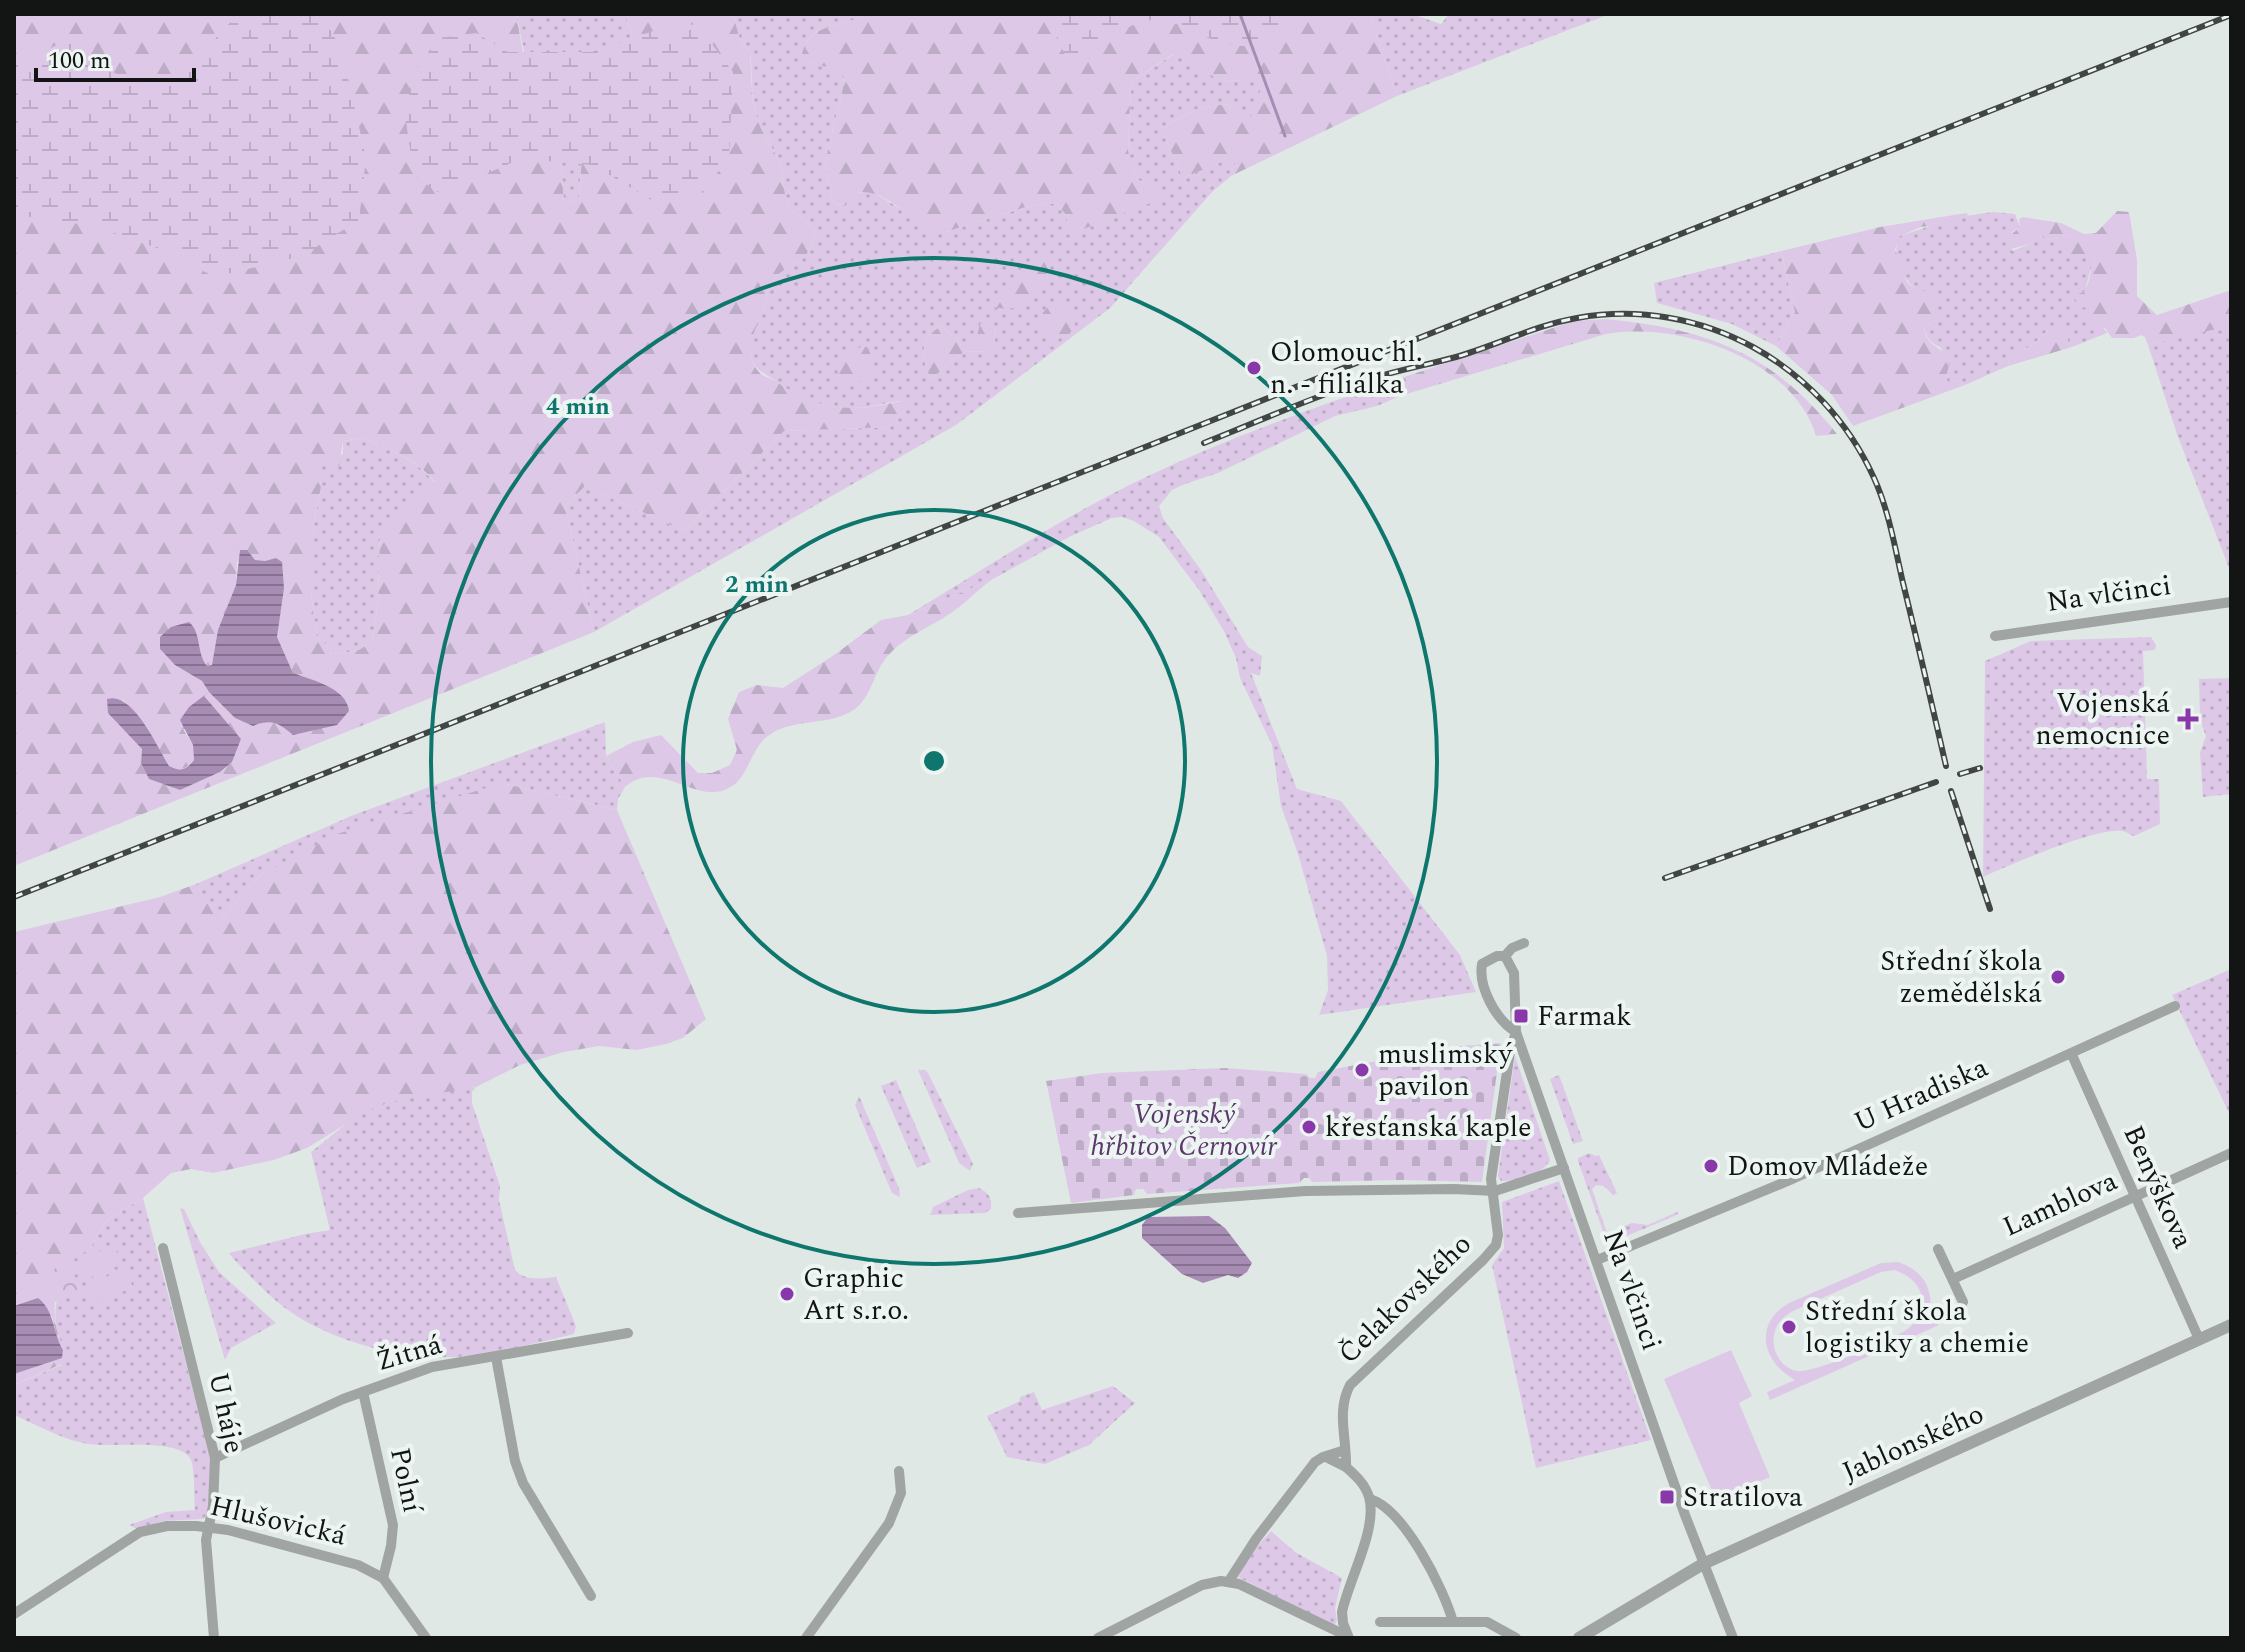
<svg xmlns="http://www.w3.org/2000/svg" width="2245" height="1652" viewBox="0 0 2245 1652" font-family="Spectral,serif">
<style>
.grass{fill:url(#grass-dots);fill-rule:evenodd}
.forest{fill:url(#forest-firs);fill-rule:evenodd}
.wetland{fill:url(#wetland-marsh)}
.cemetery{fill:url(#cemetery-stones)}
.park{fill:url(#park-crowns)}
.pitch{fill:#ddc9e7;fill-rule:evenodd}
.water{fill:url(#water-rules)}
.lines{fill:none;stroke-linecap:round;stroke-linejoin:round}
.stream{stroke:#a78cb4;stroke-width:3}
.minor{stroke:#a0a4a2;stroke-width:10}
.tertiary{stroke:#a0a4a2;stroke-width:12}
.rail-casing{stroke:#414644;stroke-width:6}
.rail{stroke:#edf5f2;stroke-width:3;stroke-dasharray:9;stroke-linecap:butt}
.ring{fill:none;stroke:#0f766e;stroke-width:4}
.poi-dot{fill:#8838a8;stroke:#edf5f2;stroke-width:3}
.labels{text-anchor:middle;dominant-baseline:central;stroke-width:8;stroke-linejoin:round;paint-order:stroke}
.poi-label{font-size:28px;fill:#121514;stroke:#edf5f2;text-anchor:start}
.street-label{font-size:28px;fill:#121514;stroke:#edf5f2}
.park-label{font-size:28px;font-style:italic;fill:#5c376c;stroke:#edf5f2}
.centre{fill:#0f766e;stroke:#edf5f2;stroke-width:4}
.ring-label{font-size:24px;text-anchor:middle;font-weight:bold;fill:#0f766e;stroke:#edf5f2;stroke-width:8;stroke-linejoin:round;paint-order:stroke}
</style>
<defs>
<pattern id="grass-dots" width="8" height="8" patternUnits="userSpaceOnUse" patternTransform="scale(2)"><rect width="8" height="8" fill="#ddc9e7"/><path d="M2 2h.1M6 6h.1" fill="none" stroke="#bdacc5" stroke-width="1.8" stroke-linecap="round"/></pattern>
<pattern id="forest-firs" width="22" height="20" patternUnits="userSpaceOnUse" patternTransform="scale(2)"><rect width="22" height="20" fill="#ddc9e7"/><path d="M5 1l3.5 6h-7zM16 11l3.5 6h-7z" fill="#bdacc5"/></pattern>
<pattern id="wetland-marsh" width="20" height="14" patternUnits="userSpaceOnUse" patternTransform="scale(2)"><rect width="20" height="14" fill="#ddc9e7"/><path d="M1 5h8M5 5V1M11 12h8M15 12V8" fill="none" stroke="#bdacc5"/></pattern>
<pattern id="cemetery-stones" width="16" height="16" patternUnits="userSpaceOnUse" patternTransform="scale(2)"><rect width="16" height="16" fill="#ddc9e7"/><path d="M2 7V4a2 2 0 0 1 4 0v3zM10 15v-3a2 2 0 0 1 4 0v3z" fill="#bdacc5"/></pattern>
<pattern id="park-crowns" width="20" height="18" patternUnits="userSpaceOnUse" patternTransform="scale(2)"><rect width="20" height="18" fill="#ddc9e7"/><path d="M2 6a3 3 0 1 1 6 0M12 15a3 3 0 1 1 6 0" fill="none" stroke="#bdacc5"/></pattern>
<pattern id="water-rules" width="6" height="5" patternUnits="userSpaceOnUse" patternTransform="scale(2)"><rect width="6" height="5" fill="#a78cb4"/><path d="M0 2.5h6" fill="none" stroke="#877191"/></pattern>
</defs>
<rect width="100%" height="100%" fill="#e0e8e5"/>
<g class="grass">
<polygon points="516,14 628,14 627,21 632,30 628,48 584,130 579,198 564,204 561,163 526,60"/>
<path d="M733 14H868C845 27 805 22 802 57 816 72 836 59 845 79L825 163 833 204 846 205 857 193 871 192 883 198 917 219 933 233H942L1026 207 1056 203 1067 216 1069 234 1167 196 1137 179 1128 152 1131 82 1174 54 1222 81 1264 79 1237 14H1340L1311 23 1301 39 1246 159 1238 155 1231 176 1212 192 1110 308 956 425 594 632 565 506 585 486 684 531 784 431 890 427 912 401C892 399 872 409 851 408 822 407 800 399 777 382 761 370 750 370 750 345 751 332 759 323 763 311 767 301 765 291 772 282 787 260 808 269 815 233 807 216 797 219 790 207 782 195 785 178 780 164 776 151 765 139 760 126 750 101 753 77 750 52L740 40ZM1226 104 1239 115 1227 159 1183 178 1161 128 1197 109ZM981 324 996 329 994 345 988 352 965 351 931 379C921 358 919 337 942 326L952 335H956L961 346H975Z"/>
<polygon points="1369,14 1412,14 1441,24 1449,14 1610,14 1397,96"/>
<path d="M1994 212 2015 214 2020 227 2011 233 2012 251 2030 244 2035 238 2043 236 2049 240 2070 235V241L2096 258C2090 267 2082 298 2086 308 2090 318 2102 324 2107 333L2072 347 2067 346 2068 335 2050 328 2034 344 2009 359 2008 366 1965 385 1956 381 1948 383 1946 377 1948 363 1941 348C1931 343 1926 338 1924 327L1939 319 1933 308 1932 291H1917C1902 277 1891 256 1899 236 1931 226 1960 215 1994 212Z"/>
<polygon points="1781,251 1795,312 1776,346 1732,324 1657,303 1654,283"/>
<polygon points="2216,328 2231,334 2231,573 2178,437 2148,345"/>
<path d="M1416 373 1400 396 1377 406 1335 416 1218 473 1185 484 1172 490 1159 506 1163 518 1201 570 1248 647 1262 656 1260 676 1251 673 1297 789 1341 801 1460 955 1476 992 1319 1015 1328 990 1327 956 1298 854 1281 806 1272 745 1240 678 1236 658 1224 631 1199 590 1159 537 1134 521 1122 517 1112 518 1071 536 993 579 908 615C986 568 1062 517 1144 478 1232 436 1324 404 1416 373Z"/>
<path d="M362 438C390 449 417 460 435 483L380 532 378 602 372 642 359 650 336 654 316 635 311 593V537L321 487 318 463 343 454V441Z"/>
<path d="M2151 637 2156 645 2155 650 2143 651 2147 779H2159L2160 824 2134 836C2130 835 2127 832 2122 831 2097 827 2009 865 1983 877L1985 661 2031 641Z"/>
<polygon points="2231,678 2231,794 2203,797 2200,753 2206,736 2200,720 2199,679"/>
<polygon points="605,722 606,756 625,787 618,799 617,810 502,783 262,874 217,923 196,884 351,816"/>
<polygon points="2231,969 2231,1117 2172,995"/>
<path d="M1515 1056 1550 1160C1543 1174 1516 1182 1501 1181L1498 1176Z"/>
<polygon points="918,1070 925,1070 928,1073 973,1164 970,1171 959,1163"/>
<polygon points="1559,1075 1583,1141 1573,1144 1550,1079"/>
<polygon points="896,1080 931,1162 917,1168 881,1086"/>
<path d="M476 1087 472 1092V1103L500 1186 499 1200 515 1270C526 1282 541 1278 556 1277L576 1326 574 1334C536 1343 473 1360 435 1357 389 1355 338 1341 300 1318 273 1302 252 1278 231 1256L229 1253 305 1234 330 1230 311 1152C330 1138 345 1122 366 1111 399 1095 441 1093 476 1087Z"/>
<polygon points="859,1096 899,1188 900,1197 892,1193 855,1105"/>
<polygon points="1589,1153 1596,1156 1599,1155 1617,1193 1613,1195 1604,1186 1596,1185 1592,1189 1607,1233 1632,1223 1648,1225 1677,1212 1679,1214 1617,1240 1610,1239 1604,1234 1578,1161 1578,1158"/>
<polygon points="1559,1181 1651,1440 1536,1468 1492,1265 1504,1248 1502,1202"/>
<path d="M979 1188C989 1193 992 1198 991 1209L985 1213 930 1215 933 1207 968 1190Z"/>
<path d="M143 1198 211 1459 208 1513 203 1519 163 1521 137 1529 129 1525 166 1512 195 1510C194 1498 195 1471 191 1460 182 1439 122 1446 102 1445 71 1445 42 1427 14 1415V1385L61 1365 65 1351C47 1320 58 1293 67 1261L90 1249 102 1227 110 1218Z"/>
<polygon points="180,1208 184,1209 200,1242 219,1272 276,1323 231,1348 225,1360"/>
<polygon points="1113,1386 1135,1403 1089,1445 1045,1464 1007,1457 987,1416 1020,1401 1020,1397 1034,1392 1042,1410"/>
<polygon points="1271,1531 1295,1552 1342,1578 1335,1608 1337,1621 1334,1625 1330,1626 1238,1577 1250,1554"/>
</g>
<g class="forest">
<path d="M14 14H516L539 139 561 163 564 204 579 198 584 130 628 48 632 30 627 21 628 14H733L740 40 750 52C752 77 750 101 760 126 765 139 775 150 780 164 785 178 782 195 790 207 797 219 807 216 815 233 808 269 787 260 772 282 764 292 767 306 761 317 752 334 743 357 761 374 765 377 773 379 777 382 800 399 823 407 851 408 872 409 892 401 913 400L890 427 784 431 684 531 585 486 565 506 594 632 14 866ZM362 438C389 449 416 459 435 482L402 509 380 532 378 602 372 642 359 650 336 654 316 635 311 593V537L321 487 319 464 339 466 343 441ZM276 558 279 620 277 637 293 673 331 688 348 703 279 723 267 721 253 726 235 718 209 692 202 681 175 665 160 649V637L198 646 202 660 207 666 212 665 236 585 237 561H265ZM123 700 138 716 169 766C181 772 186 769 194 760L193 745 183 729 241 739 232 762 220 772 180 790 149 779 141 763 142 749 109 713Z"/>
<path d="M868 14H1369L1397 96 1231 176 1238 155 1183 178 1161 128 1197 109 1226 104 1249 122 1264 80 1222 81 1173 54 1131 82 1128 151 1137 179 1168 196 1068 235 1067 216 1056 203 1026 207 942 233H933C912 221 884 187 857 193L846 205 833 204 825 163 845 79C836 60 816 72 802 57 805 22 845 27 868 14Z"/>
<path d="M2117 211 2129 212 2137 260V296L2157 315 2231 290V334L2216 329 2148 345 2145 337 2141 335 2134 338H2112L2105 328 2097 326 2096 322 2086 321V308L2079 306 2075 299 2078 294 2084 292C2091 282 2089 269 2096 258L2090 255 2079 260C2071 258 2066 253 2064 244L2070 241V235L2049 240 2043 236 2035 238 2030 244 2007 250 2008 237 2020 227 2019 219 2023 217 2061 223 2084 234 2096 233Z"/>
<polygon points="1966,213 1969,215 1939,225 1921,227 1900,236 1895,249 1907,282 1917,291 1932,291 1938,296 1933,308 1939,312 1939,319 1924,327 1926,336 1932,344 1951,357 1946,377 1948,382 1956,381 1965,385 1853,426 1832,395 1776,346 1795,312 1781,251 1880,227"/>
<path d="M1048 255C1053 274 1035 299 1017 307 1009 310 1000 308 992 307L1016 276Z"/>
<circle cx="1058" cy="321" r="17"/>
<path d="M1606 319C1707 329 1772 352 1837 434L1816 436C1793 359 1679 321 1606 334L1400 396 1416 373 1574 321Z"/>
<path d="M980 323 996 329 994 346 989 352 965 351 931 379C921 358 919 337 942 326L952 335H956L961 346H975Z"/>
<polygon points="2058,327 2064,329 2068,335 2067,345 2072,347 2008,366 2009,359 2034,344 2050,328"/>
<path d="M863 345 868 348 872 358V372L864 380 852 385 838 380C835 364 851 355 863 345Z"/>
<path d="M993 579C978 589 966 603 951 613 929 628 903 637 886 658 873 674 872 696 855 709 830 727 793 717 768 736 750 749 749 778 729 788 695 806 660 757 625 787L606 756 633 742 661 735 698 773H712L730 765 737 750 728 719 739 692 757 685 783 688 837 653 881 620 908 615Z"/>
<path d="M502 783 617 810 706 1019 683 1038 666 1044 637 1050 599 1046 564 1052 520 1065 476 1087 390 1102 367 1111 307 1148 274 1160 213 1173 191 1169 171 1173 143 1198 110 1218 102 1227 90 1249 35 1282 55 1302C53 1324 58 1343 73 1359L14 1385V1374L46 1363 63 1351 58 1342 52 1316 22 1304 14 1306V932L160 897 196 884 218 922 262 874 337 834Z"/>
</g>
<g class="wetland">
<polygon points="238,14 324,14 343,56 366,158 359,220 302,256 215,277 160,249 94,226 24,216 14,219 14,66 71,38 106,70 162,89 195,61"/>
<path d="M1060 14H1295C1263 54 1242 52 1196 33 1187 29 1177 23 1167 21 1137 14 1105 40 1087 62L1067 59 1054 32Z"/>
<polygon points="697,24 733,72 729,157 702,194 653,201 593,165 520,159 440,194 414,175 405,115 414,71 439,38 476,33 508,52 592,52 659,29"/>
</g>
<polygon class="cemetery" points="1501,1043 1482,1182 1401,1180 1312,1182 1309,1178 1304,1178 1299,1183 1147,1194 1143,1189 1136,1189 1134,1195 1071,1203 1046,1081 1102,1073 1225,1068 1306,1074 1310,1078 1315,1078 1318,1072 1388,1059 1425,1049"/>
<polygon class="park" points="67,1261 83,1292 55,1302 34,1282"/>
<g class="pitch">
<polygon points="114,1245 122,1264 83,1281 74,1262"/>
<path d="M1898 1262C1925 1271 1937 1293 1927 1321L1935 1318 1939 1325 1770 1400 1767 1392 1795 1380C1762 1362 1753 1324 1789 1303L1881 1263ZM1895 1270C1907 1275 1917 1281 1921 1294 1924 1307 1920 1318 1910 1327 1899 1338 1812 1374 1797 1371 1785 1369 1776 1358 1774 1346 1772 1329 1779 1319 1793 1311L1881 1272Z"/>
<polygon points="124,1269 133,1287 93,1305 85,1286"/>
<polygon points="1731,1350 1752,1396 1739,1403 1770,1477 1716,1500 1664,1379"/>
</g>
<g class="water">
<path d="M240 550H247L255 560 265 561 276 558 282 562 284 588 277 637 293 673C312 680 347 688 349 711L337 725 293 735C278 722 271 719 253 726L235 718 209 692 204 696 241 739 232 762 220 772 180 790 149 779 141 763 142 749 108 713 107 699C133 691 157 747 169 766 181 772 186 770 194 760L193 745 180 720 189 707 209 692 202 681 175 665 160 649V637L171 627 189 622C202 633 196 653 207 666L212 665 218 630 236 585Z"/>
<polygon points="1209,1216 1225,1228 1252,1263 1247,1272 1238,1278 1228,1275 1203,1283 1182,1274 1142,1238 1142,1225 1148,1217"/>
<path d="M38 1298C55 1311 53 1334 63 1350L62 1358 14 1374V1306Z"/>
</g>
<g class="lines">
<polyline class="stream" points="1240,14 1285,136"/>
<g class="minor">
<polyline points="1995,636 2231,602"/>
<polyline points="1505,956 1512,948 1524,943"/>
<path d="M1516 1032C1496 1020 1478 987 1482 964L1497 956H1505L1514 973 1516 1032 1685 1515 1733 1638"/>
<polyline points="2072,1055 2199,1339"/>
<polyline points="1018,1213 1305,1191 1454,1189 1495,1191 1564,1168"/>
<polyline points="163,1248 215,1458 213,1506 206,1540 214,1638"/>
<polyline points="1938,1249 1963,1302"/>
<polyline points="1597,1260 1790,1180 2175,1006"/>
<polyline points="1953,1279 2231,1153"/>
<polyline points="496,1357 515,1461 523,1483 591,1596"/>
<polyline points="363,1392 393,1525 391,1546 383,1578"/>
<path d="M1326 1457 1346 1467C1347 1438 1336 1412 1350 1385L1483 1260 1496 1245 1498 1235 1491 1179 1510 1052 1516 1032"/>
<polyline points="215,1458 343,1399 432,1367 628,1333"/>
<path d="M1346 1467C1356 1476 1365 1484 1369 1497 1378 1528 1349 1579 1342 1612L1343 1623 1349 1638"/>
<path d="M1370 1499C1404 1509 1444 1589 1453 1622"/>
<polyline points="1229,1581 1256,1539 1315,1462 1323,1457 1345,1450"/>
<polyline points="14,1614 140,1532 167,1526 196,1526 228,1530 358,1565 383,1578 426,1638"/>
<polyline points="1380,1622 1487,1622 1516,1638"/>
<polyline points="806,1638 889,1523 901,1493 899,1471"/>
<polyline points="1098,1638 1202,1585 1221,1581 1239,1584 1347,1636"/>
</g>
<polyline class="tertiary" points="1579,1638 1703,1564 2231,1325"/>
<g class="rail-casing">
<g id="rail">
<path d="M1204 443C1255 423 1305 400 1357 383 1389 372 1423 366 1456 357 1497 345 1536 325 1577 318 1702 296 1822 364 1874 478 1889 511 1895 548 1903 583 1918 644 1932 705 1946 766"/>
<polyline points="1960,774 1980,768"/>
<polyline points="1951,791 1990,909"/>
<polyline points="1665,878 1936,782"/>
<polyline points="14,897 2231,15"/>
</g>
</g>
<use href="#rail" class="rail"/>
</g>
<g class="ring">
<circle cx="934" cy="761" r="251"/>
<circle cx="934" cy="761" r="503"/>
</g>
<g class="poi-dot">
<circle cx="1254" cy="368" r="8"/>
<path d="M2184 707h8v8h8v8h-8v8h-8v-8h-8v-8h8z"/>
<circle cx="2058" cy="977" r="8"/>
<rect x="1513" y="1008" width="16" height="16" rx="4"/>
<circle cx="1362" cy="1070" r="8"/>
<circle cx="1309" cy="1127" r="8"/>
<circle cx="1711" cy="1166" r="8"/>
<circle cx="787" cy="1294" r="8"/>
<circle cx="1789" cy="1327" r="8"/>
<rect x="1659" y="1489" width="16" height="16" rx="4"/>
</g>
<g class="labels">
<g class="poi-label">
<text x="1270" y="352">Olomouc hl.<tspan x="1270" dy="32">n. - filiálka</tspan></text>
<text x="2170" y="703" text-anchor="end">Vojenská<tspan x="2170" dy="32">nemocnice</tspan></text>
<text x="2042" y="961" text-anchor="end">Střední škola<tspan x="2042" dy="32">zemědělská</tspan></text>
<text x="1537" y="1016">Farmak</text>
<text x="1378" y="1054">muslimský<tspan x="1378" dy="32">pavilon</tspan></text>
<text x="1325" y="1127">křesťanská kaple</text>
<text x="1727" y="1166">Domov Mládeže</text>
<text x="803" y="1278">Graphic<tspan x="803" dy="32">Art s.r.o.</tspan></text>
<text x="1805" y="1311">Střední škola<tspan x="1805" dy="32">logistiky a chemie</tspan></text>
<text x="1683" y="1497">Stratilova</text>
</g>
<g class="street-label">
<text transform="translate(2109 594) rotate(-8)">Na vlčinci</text>
<text transform="translate(1921 1095) rotate(-24)">U Hradiska</text>
<text transform="translate(2158 1187) rotate(66)">Benýškova</text>
<text transform="translate(2060 1204) rotate(-24)">Lamblova</text>
<text transform="translate(1632 1290) rotate(71)">Na vlčinci</text>
<text transform="translate(1405 1299) rotate(-44)">Čelakovského</text>
<text transform="translate(409 1353) rotate(-16)">Žitná</text>
<text transform="translate(226 1413) rotate(78)">U háje</text>
<text transform="translate(1913 1443) rotate(-24)">Jablonského</text>
<text transform="translate(406 1480) rotate(78)">Polní</text>
<text transform="translate(278 1521) rotate(13)">Hlušovická</text>
</g>
<g class="park-label">
<text x="1184" y="1114">Vojenský<tspan x="1184" dy="32">hřbitov Černovír</tspan></text>
</g>
</g>
<circle cx="934" cy="761" r="12" class="centre"/>
<g class="ring-label">
<text x="578" y="414">4 min</text>
<text x="757" y="592">2 min</text>
</g>
<rect width="2245" height="1652" fill="none" stroke="#121514" stroke-width="32"/>
<path d="M36 68v12h158v-12" fill="none" stroke="#121514" stroke-width="4"/>
<text x="48" y="68" font-size="24" fill="#121514" stroke="#edf5f2" stroke-width="6" paint-order="stroke">100 m</text>
</svg>
